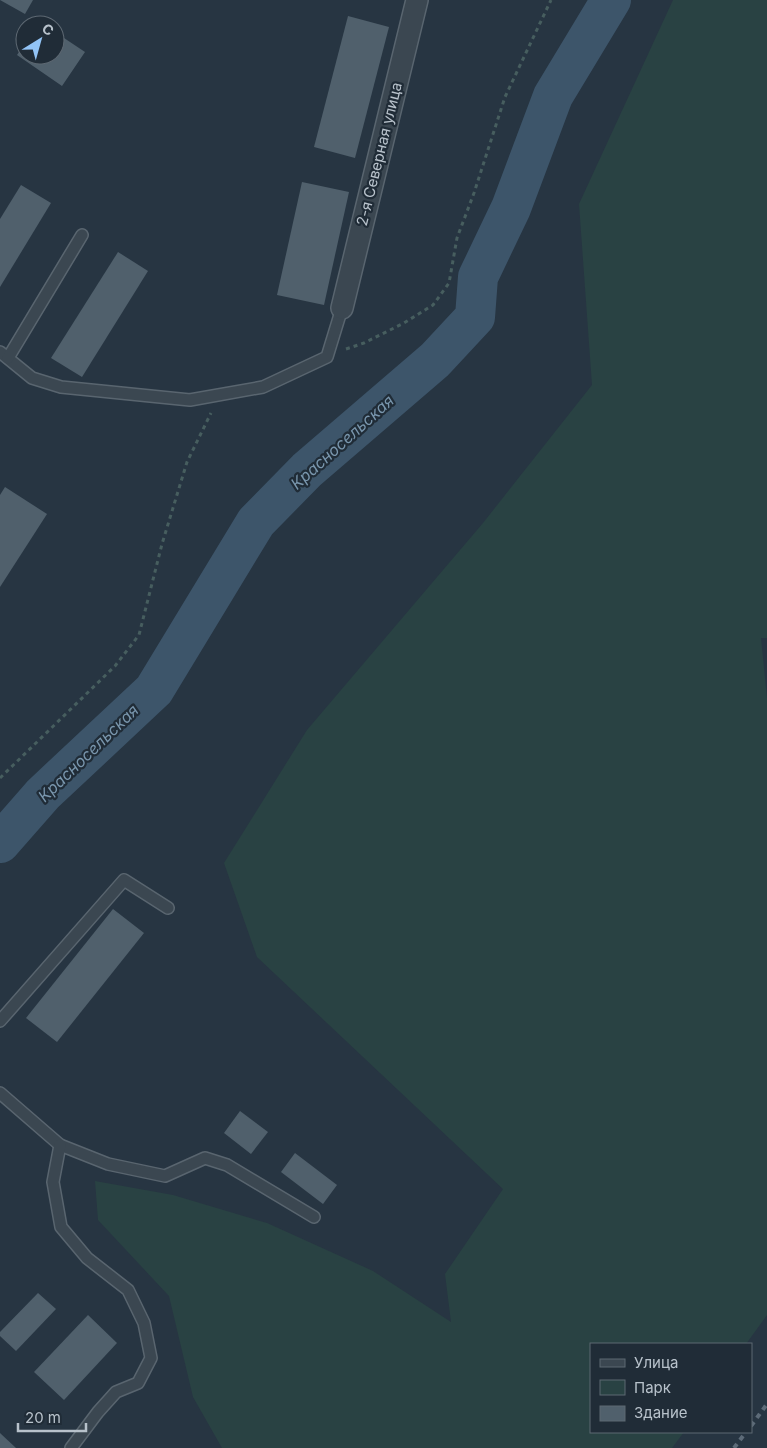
<svg xmlns="http://www.w3.org/2000/svg" width="767" height="1448" viewBox="0 0 767 1448" font-family="Inter,sans-serif">
<style>
.green{fill:#294243}
.lines{fill:none;stroke-linecap:round;stroke-linejoin:round}
.river{stroke:#3d556a;stroke-width:40}
.building{fill:#50606c}
.lane-casing{stroke:#59656f;stroke-width:14}
.street-casing{stroke:#59656f;stroke-width:24}
.path{stroke:#475e5f;stroke-width:3;stroke-dasharray:4 4;stroke-linecap:butt}
.lane{stroke:#3b4751;stroke-width:11}
.street{stroke:#3b4751;stroke-width:21}
.rail{stroke:#5d6b78;stroke-width:4;stroke-dasharray:5 5;stroke-linecap:butt}
.labels{text-anchor:middle;dominant-baseline:central;stroke-width:4.5;stroke-linejoin:round;paint-order:stroke}
.street-label{font-size:15px;fill:#b8c2cb;stroke:#202c37}
.water-label{font-size:16px;font-style:italic;fill:#7996ad;stroke:#202c37}
</style>
<rect width="100%" height="100%" fill="#273542"/>
<polygon class="green" points="673,0 767,0 767,638 761,638 767,698 767,1315 746,1344 591,1344 591,1432 684,1432 672,1448 222,1448 193,1397 169,1296 98,1220 95,1181 173,1195 267,1223 373,1271 451,1322 445,1274 503,1189 257,957 224,863 307,730 483,523 592,385 579,204"/>
<g class="lines">
<polyline class="river" points="0,843 43,794 154,690 256,522 307,470 435,360 475,317 478,277 511,208 553,96 611,0"/>
</g>
<g class="building">
<polygon points="0,0 33,0 25,14"/>
<polygon points="348,16 389,27 355,158 314,147"/>
<polygon points="55,32 85,52 62,86 17,55 25,43 25,55 55,55"/>
<polygon points="302,182 349,192 324,305 277,295"/>
<polygon points="21,185 51,203 0,287 0,219"/>
<polygon points="118,252 148,271 82,377 51,358"/>
<polygon points="5,487 47,514 0,587 0,495"/>
<polygon points="113,909 144,933 57,1042 26,1018"/>
<polygon points="240,1111 268,1132 251,1154 224,1133"/>
<polygon points="295,1153 337,1185 323,1204 281,1172"/>
<polygon points="38,1293 56,1309 16,1351 0,1336 0,1332"/>
<polygon points="88,1315 117,1343 64,1400 34,1372"/>
<polygon points="0,1433 16,1448 0,1448"/>
</g>
<g class="lines">
<g class="lane-casing">
<g id="lane">
<polyline points="0,352 32,378 61,387 190,400 263,387 327,357 342,308"/>
<polyline points="8,358 82,235"/>
<polyline points="0,1021 124,880 168,908"/>
<polyline points="0,1093 60,1145 108,1164 165,1176 205,1158 227,1165 314,1217"/>
<polyline points="60,1145 53,1182 61,1227 87,1258 128,1290 144,1323 151,1358 138,1383 116,1392 98,1412 71,1448"/>
</g>
</g>
<g class="street-casing">
<polyline id="street" points="342,308 417,0"/>
</g>
<g class="path">
<polyline points="346,349 364,343 404,323 433,305 449,283 457,238 474,193 505,97 551,0"/>
<polyline points="0,778 115,666 139,635 162,544 187,462 211,413"/>
</g>
<use href="#lane" class="lane"/>
<use href="#street" class="street"/>
<g class="rail">
<polyline points="751,1426 767,1404"/>
<polyline points="734,1448 746,1432"/>
</g>
</g>
<g class="labels">
<g class="street-label">
<text transform="translate(379 154) rotate(-76)">2-я Северная улица</text>
</g>
<g class="water-label">
<text transform="translate(342 442) rotate(-42)">Красносельская</text>
<text transform="translate(88 753) rotate(-44)">Красносельская</text>
</g>
</g>
<rect x="590" y="1343" width="162" height="90" fill="#202c37" stroke="#5d6872"/>
<rect x="600" y="1359" width="25" height="8" fill="#3b4751" stroke="#5d6872"/>
<text x="634" y="1368" font-size="15" fill="#b8c2cb">Улица</text>
<rect x="600" y="1380" width="25" height="15" fill="#294243" stroke="#5d6872"/>
<text x="634" y="1393" font-size="15" fill="#b8c2cb">Парк</text>
<rect x="600" y="1406" width="25" height="15" fill="#50606c" stroke="#5d6872"/>
<text x="634" y="1418" font-size="15" fill="#b8c2cb">Здание</text>
<g transform="translate(40 40) rotate(37)"><circle r="24" fill="#202c37" stroke="#5d6872"/>
<path d="M0-4L9 19L0 12L-9 19Z" fill="#92c4f6"/>
<text y="-8" font-size="14" font-weight="bold" text-anchor="middle" fill="#b8c2cb">С</text>
</g>
<path d="M18 1423v8h68v-8" fill="none" stroke="#b8c2cb" stroke-width="2.5"/>
<text x="25" y="1423" font-size="15" fill="#b8c2cb" stroke="#202c37" stroke-width="4" paint-order="stroke">20 m</text>
</svg>
